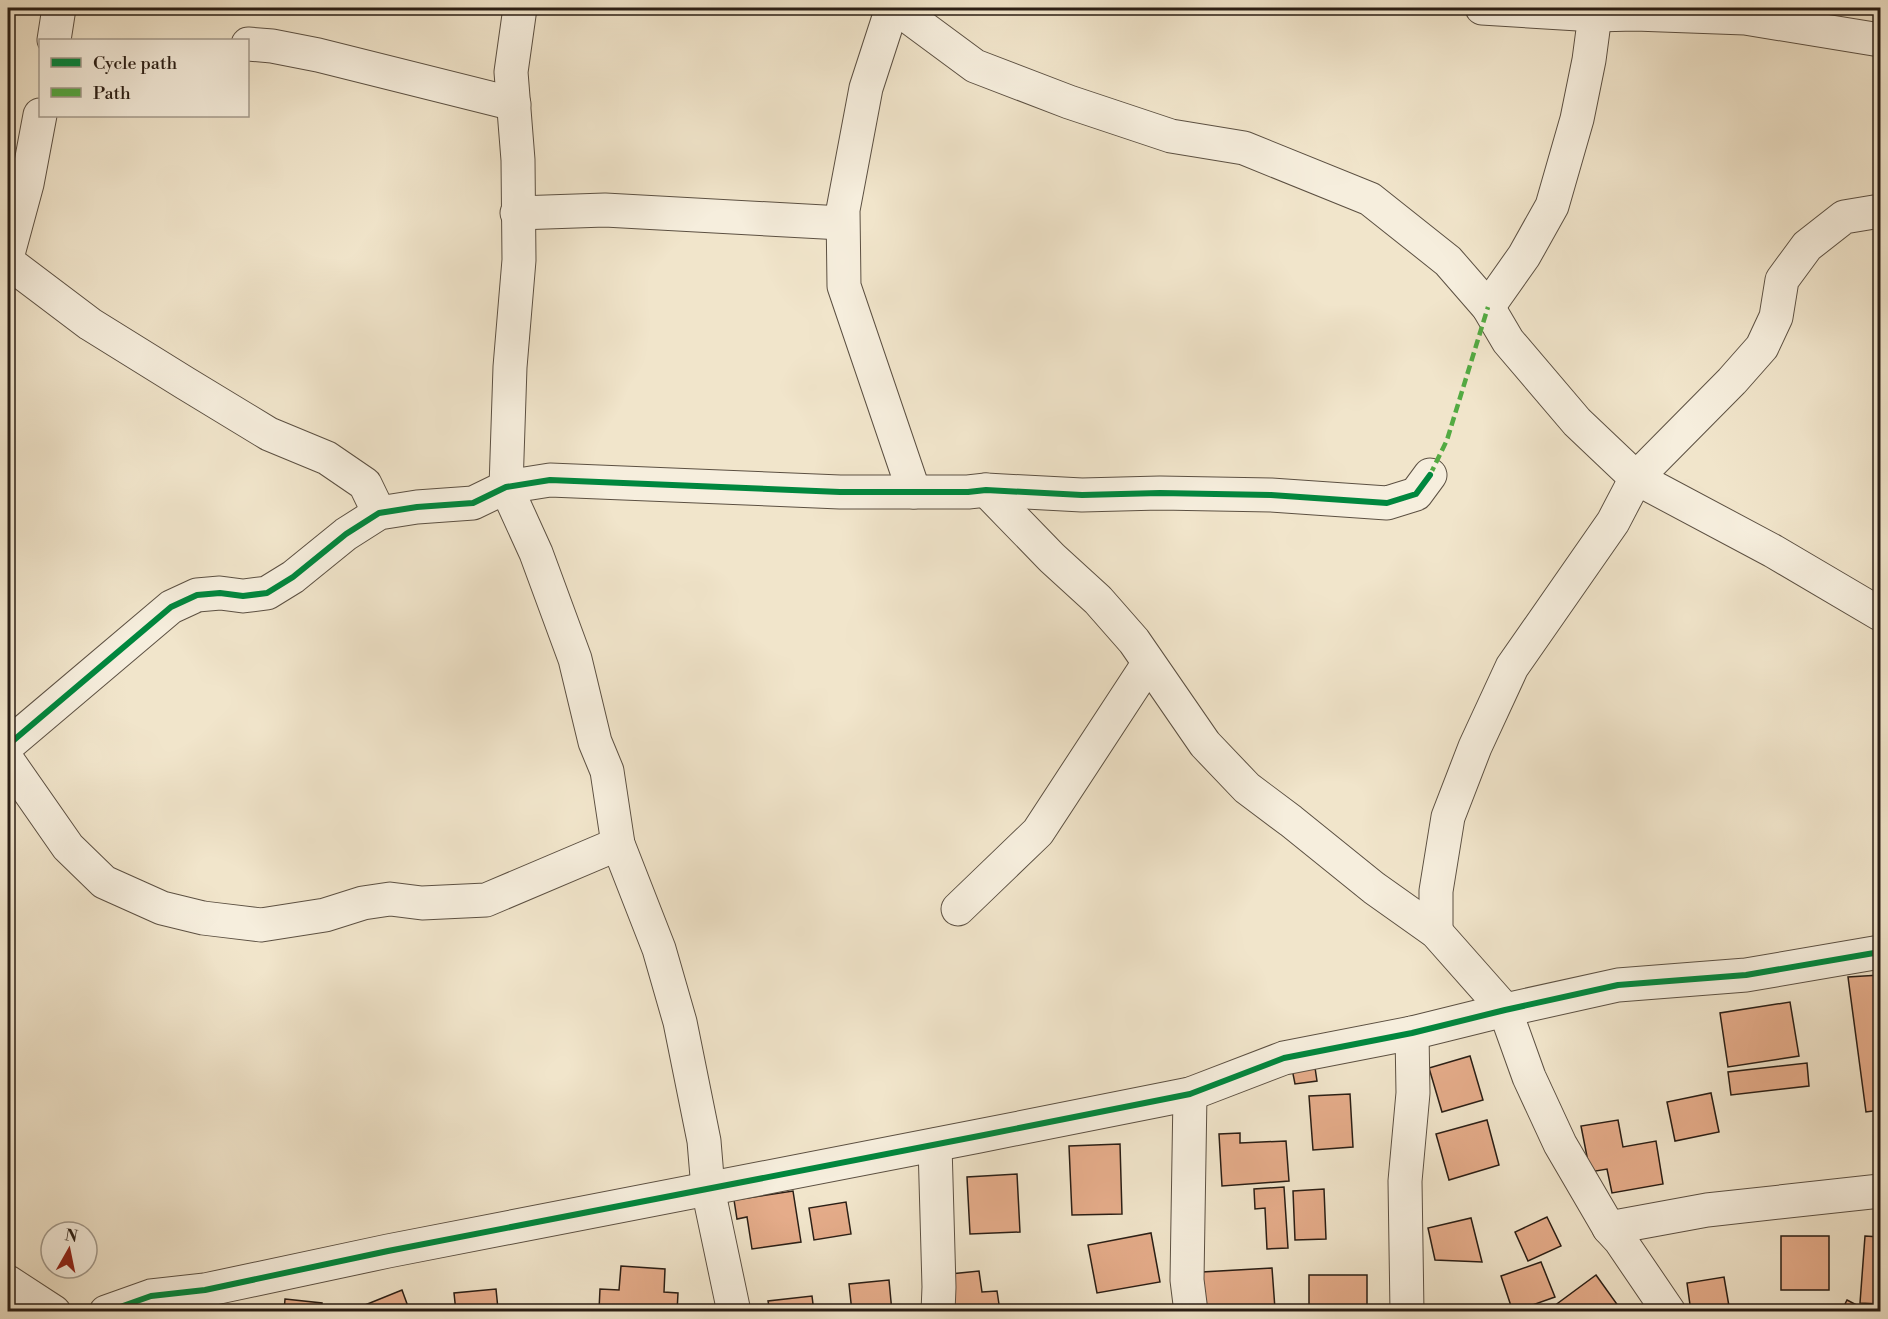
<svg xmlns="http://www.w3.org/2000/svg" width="1888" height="1319" viewBox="0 0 1888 1319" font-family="'Libre Bodoni',serif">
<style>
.building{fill:#e5ac8a;stroke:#2a1e15;stroke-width:1.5}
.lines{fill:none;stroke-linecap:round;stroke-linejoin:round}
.minor-casing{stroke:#5c5042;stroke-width:35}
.minor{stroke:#f6eedd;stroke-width:33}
.quiet{stroke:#53aa42;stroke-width:4.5;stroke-dasharray:9 4.5;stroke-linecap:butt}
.cycleway-casing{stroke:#f6eedd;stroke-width:10}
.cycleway{stroke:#00873e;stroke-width:6}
</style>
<rect width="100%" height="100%" fill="#f1e5cb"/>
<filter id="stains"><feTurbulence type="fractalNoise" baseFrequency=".00333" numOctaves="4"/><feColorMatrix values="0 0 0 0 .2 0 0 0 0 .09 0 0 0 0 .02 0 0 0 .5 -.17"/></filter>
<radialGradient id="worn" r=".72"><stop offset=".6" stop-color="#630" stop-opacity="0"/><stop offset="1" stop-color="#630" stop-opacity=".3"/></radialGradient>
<g class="building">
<polygon points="1880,975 1880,1110 1866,1112 1848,977"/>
<polygon points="1790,1002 1799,1056 1728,1067 1720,1013"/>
<polygon points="1470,1056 1483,1100 1442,1112 1429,1068"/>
<polygon points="1314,1061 1317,1081 1295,1084 1291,1064"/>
<polygon points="1807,1063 1809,1086 1731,1095 1728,1072"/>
<polygon points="1711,1093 1719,1132 1675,1141 1667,1102"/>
<polygon points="1350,1094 1353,1147 1313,1150 1309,1096"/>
<polygon points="1487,1120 1499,1165 1449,1180 1436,1134"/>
<polygon points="1618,1120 1623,1147 1656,1141 1663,1184 1612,1193 1607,1169 1590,1172 1581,1126"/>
<polygon points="1240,1133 1240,1143 1286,1141 1289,1181 1222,1186 1219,1134"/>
<polygon points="1120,1144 1122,1214 1072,1215 1069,1146"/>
<polygon points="1017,1174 1020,1232 970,1234 967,1177"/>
<polygon points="1284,1187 1288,1248 1267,1249 1265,1208 1255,1209 1254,1189"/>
<polygon points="1324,1189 1326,1239 1295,1240 1293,1191"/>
<polygon points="793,1191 801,1242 752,1249 747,1217 737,1219 734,1200"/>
<polygon points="846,1202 851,1234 814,1240 809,1208"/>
<polygon points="1547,1217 1561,1246 1528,1261 1515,1232"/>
<polygon points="1471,1218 1482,1262 1435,1260 1428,1228"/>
<polygon points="1151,1233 1160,1282 1097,1293 1088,1245"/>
<rect x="1781" y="1236" width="48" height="54"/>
<polygon points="1865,1236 1880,1237 1880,1304 1860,1303"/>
<polygon points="1541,1262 1555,1297 1513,1312 1501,1276"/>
<polygon points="621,1266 665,1269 664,1292 678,1293 677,1312 599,1310 600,1289 619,1290"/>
<polygon points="1272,1268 1275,1309 1205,1312 1202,1272"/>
<polygon points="979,1271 982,1292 997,1291 1000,1311 945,1312 950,1274"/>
<rect x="1309" y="1275" width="58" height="32"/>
<polygon points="1596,1275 1619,1307 1613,1312 1551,1312 1550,1309"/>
<polygon points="1724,1277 1730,1312 1691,1312 1687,1283"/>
<polygon points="889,1280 892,1312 852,1312 849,1284"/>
<polygon points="496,1289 498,1309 456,1312 454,1293"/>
<polygon points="402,1290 410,1312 361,1312 360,1307"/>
<polygon points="812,1296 814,1312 770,1312 768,1301"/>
<polygon points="285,1299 322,1303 321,1312 284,1312"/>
<polygon points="1847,1300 1870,1312 1841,1312"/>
</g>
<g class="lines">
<g class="minor-casing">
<g id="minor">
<polyline points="520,8 511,72 518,160 519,260 510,367 506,487 536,553 575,659 595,742 607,771 618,844 659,949 680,1022 704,1141 708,1189 734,1312"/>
<polyline points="892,8 866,88 843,210 844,286 914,492"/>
<polyline points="899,8 906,15 975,66 1069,102 1171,136 1244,148 1370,199 1448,261 1488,307 1508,341 1577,422 1636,478 1773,551 1880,614"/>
<polyline points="1482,8 1595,15 1635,14 1745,18 1880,40"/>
<polyline points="54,40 59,8"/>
<polyline points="248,44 272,46 318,55 514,104"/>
<polyline points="517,213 605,210 842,223"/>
<polyline points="8,254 27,184 40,115"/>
<polyline points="8,262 90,324 185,383 269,434 327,458 365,484 379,513"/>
<polyline points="1488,307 1524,256 1552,206 1577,119 1589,60 1595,15"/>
<polyline points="986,490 1052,558 1098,600 1134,641 1205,744 1247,788 1291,821 1374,888 1436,932 1505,1010 1529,1077 1560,1144 1609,1228 1620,1240 1669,1312"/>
<polyline points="8,745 171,607 197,595 220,593 243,596 267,593 293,577 346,534 379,513 417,507 473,503 506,487 550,480 840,492 968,492 986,490 1082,495 1160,493 1271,495 1387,503 1416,494 1430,475"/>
<polyline points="8,761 68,847 104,882 162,908 203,918 261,925 325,915 363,903 390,899 422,903 486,900 618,844"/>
<polyline points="958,909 1038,832 1148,664"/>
<polyline points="1436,932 1436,891 1448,817 1475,747 1512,667 1613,522 1636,478 1732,381 1762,347 1776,317 1782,280 1807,246 1844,217 1880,211"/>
<polyline points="1190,1094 1187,1280 1191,1312"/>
<polyline points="935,1145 939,1287 938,1312"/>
<polyline points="1609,1228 1707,1210 1880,1191"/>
<polyline points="8,1282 54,1312"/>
<polyline points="106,1312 151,1296 205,1290 388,1251 979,1136 1190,1094 1284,1058 1412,1033 1505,1010 1618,985 1746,975 1880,952"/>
<polyline points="1407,1312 1405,1181 1413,1093 1412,1033"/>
</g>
</g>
<use href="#minor" class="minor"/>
<polyline class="quiet" points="1430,475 1447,440 1488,307"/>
<g class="cycleway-casing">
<g id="cycleway">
<polyline points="8,745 171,607 197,595 220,593 243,596 267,593 293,577 346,534 379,513 417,507 473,503 506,487 550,480 840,492 968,492 986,490 1082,495 1160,493 1271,495 1387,503 1416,494 1430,475"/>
<polyline points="106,1312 151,1296 205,1290 388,1251 979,1136 1190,1094 1284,1058 1412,1033 1505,1010 1618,985 1746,975 1880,952"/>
</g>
</g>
<use href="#cycleway" class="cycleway"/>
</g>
<rect width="1888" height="1319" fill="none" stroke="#f1e5cb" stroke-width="30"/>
<rect x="9" y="9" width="1870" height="1301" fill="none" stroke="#2a1e15" stroke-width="3"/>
<rect x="15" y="15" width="1858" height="1289" fill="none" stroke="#2a1e15" stroke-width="1.5"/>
<rect x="39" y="39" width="210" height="78" fill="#f6eedd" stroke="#a49b8d" stroke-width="1.5"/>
<rect x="51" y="58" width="30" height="9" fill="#00873e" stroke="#a49b8d" stroke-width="1.5"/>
<text x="93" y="69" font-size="18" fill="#2a1e15">Cycle path</text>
<rect x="51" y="88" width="30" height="9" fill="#53aa42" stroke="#a49b8d" stroke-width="1.5"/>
<text x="93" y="99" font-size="18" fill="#2a1e15">Path</text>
<g transform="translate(69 1250) rotate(9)"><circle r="28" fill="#f6eedd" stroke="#a49b8d" stroke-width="1.5"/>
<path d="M0-4.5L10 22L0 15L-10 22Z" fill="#8f2418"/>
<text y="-9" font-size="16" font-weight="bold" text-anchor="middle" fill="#2a1e15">N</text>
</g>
<rect width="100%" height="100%" filter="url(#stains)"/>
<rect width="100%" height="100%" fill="url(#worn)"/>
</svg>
